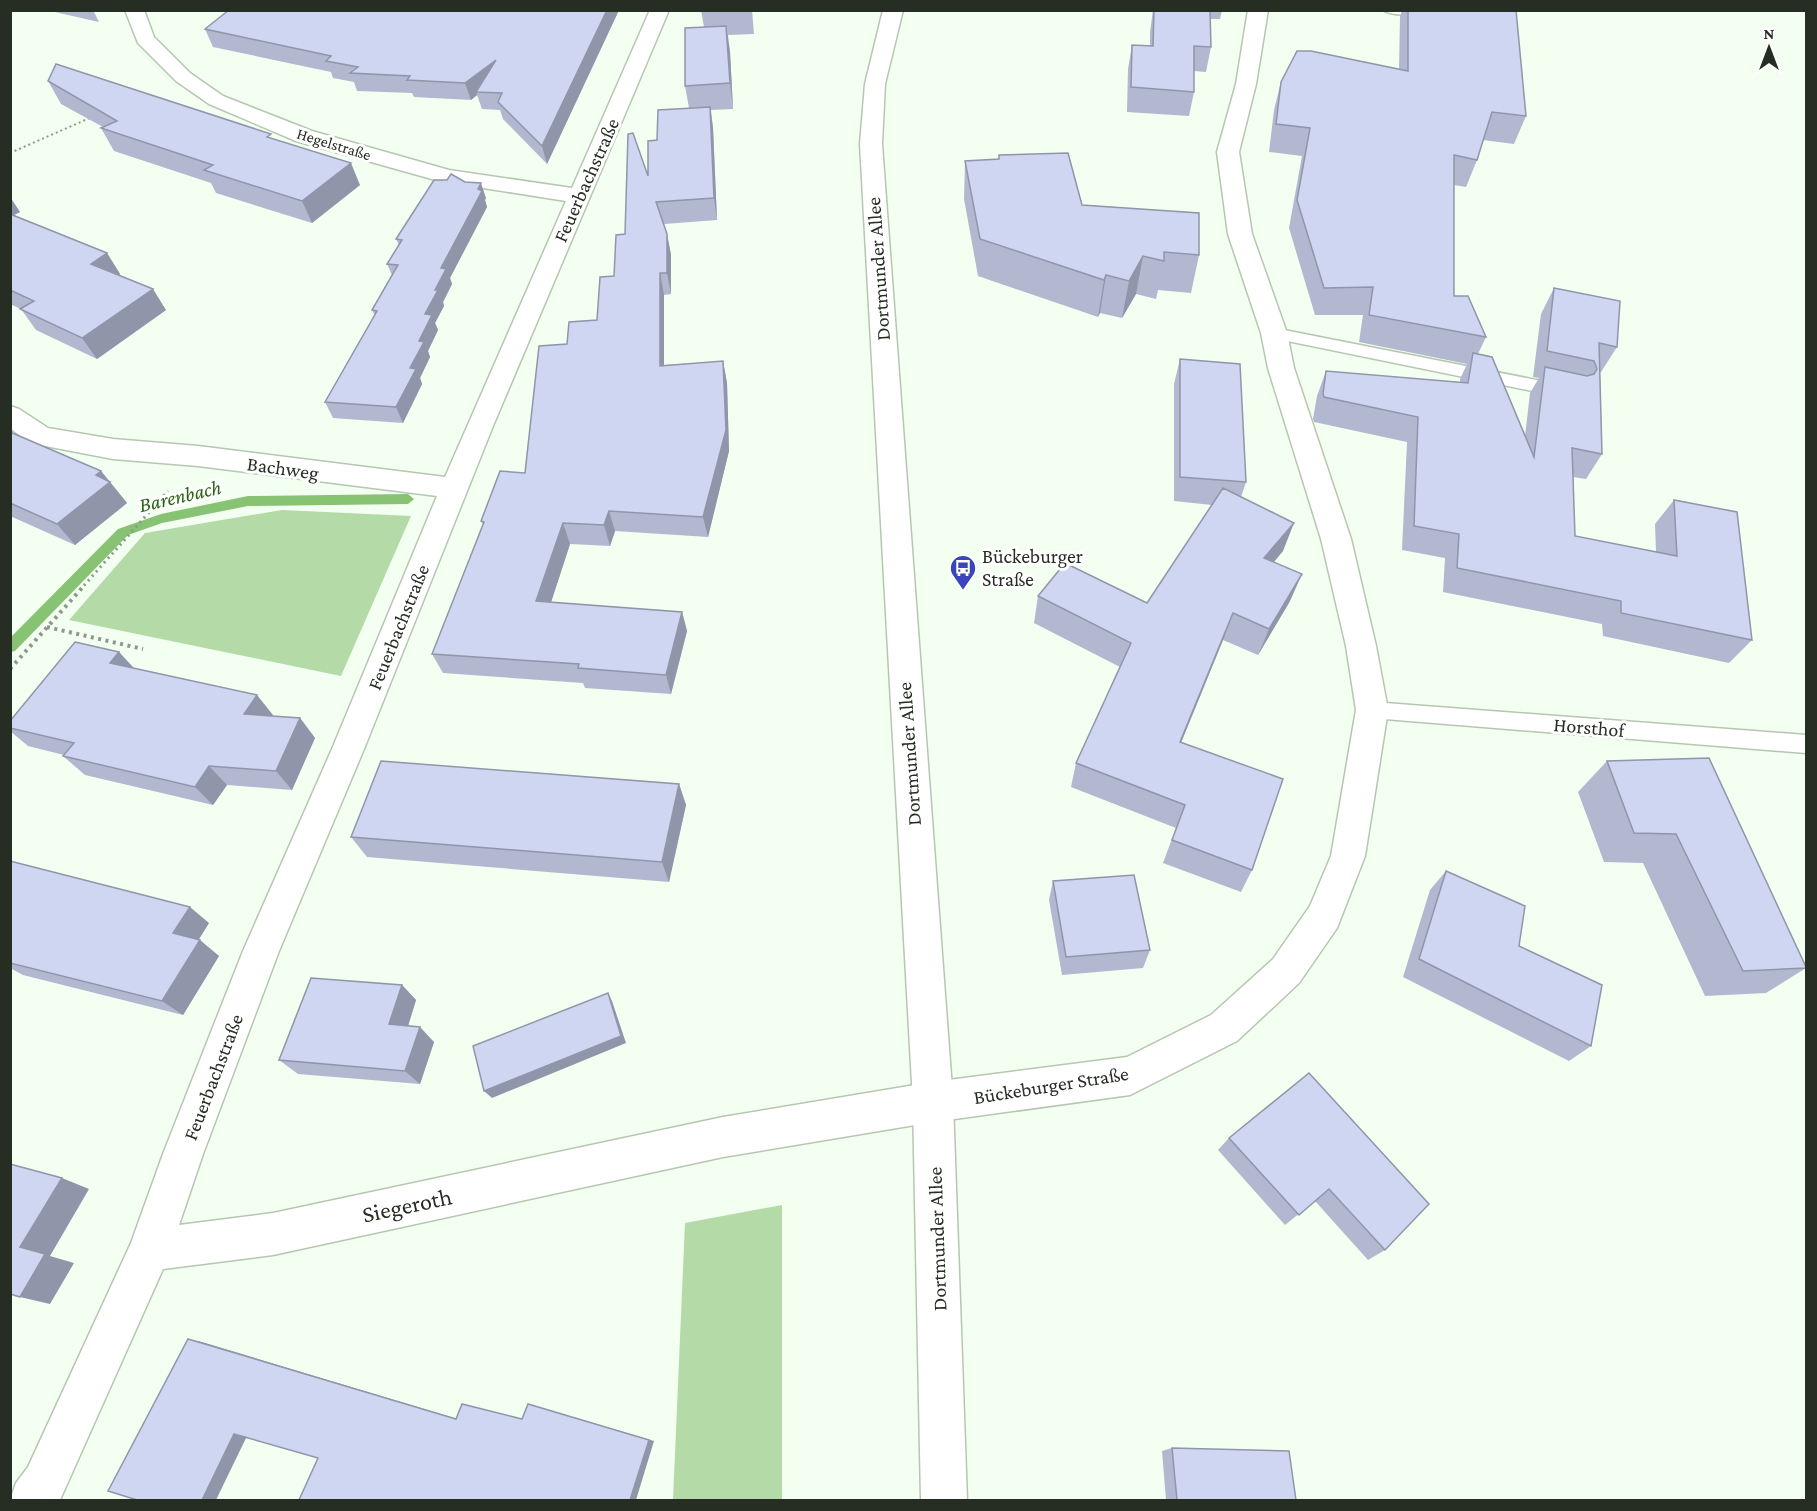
<svg xmlns="http://www.w3.org/2000/svg" width="1817" height="1511" viewBox="0 0 1817 1511" font-family="'Crimson Pro',serif">
<style>
.green{fill:#b4daa8}
.lines{fill:none;stroke-linecap:round;stroke-linejoin:round}
.stream{fill:#87c373;fill-rule:evenodd}
.service-casing{stroke:#b5c7b0;stroke-width:3}
.minor-casing{stroke:#b5c7b0;stroke-width:3}
.secondary-casing{stroke:#b5c7b0;stroke-width:3}
.path-far2{stroke:#8e988b;stroke-width:2;stroke-dasharray:2 3;stroke-linecap:butt}
.path-far1{stroke:#8e988b;stroke-width:3;stroke-dasharray:2 4;stroke-linecap:butt}
.path{stroke:#8e988b;stroke-width:4;stroke-dasharray:3 4.5;stroke-linecap:butt}
.service{fill:#fff;fill-rule:evenodd}
.minor{fill:#fff;fill-rule:evenodd}
.secondary{fill:#fff;fill-rule:evenodd}
.wall{fill:#b1b8cf}
.shaded-wall{fill:#9096a9}
.building{fill:#ced6f1;stroke:#9096a9;stroke-width:1.5}
.labels{text-anchor:middle;dominant-baseline:central;stroke-width:6;stroke-linejoin:round;paint-order:stroke}
.far-street-label{font-size:16px;fill:#262d23;stroke:#fff}
.street-label{font-size:20px;fill:#262d23;stroke:#fff}
.poi-label{font-size:20px;fill:#262d23;stroke:#fff;text-anchor:start}
.water-label{font-size:21px;font-style:italic;fill:#2b6312;stroke:#fff}
.near-street-label{font-size:24px;fill:#262d23;stroke:#fff}
</style>
<rect width="100%" height="100%" fill="#f3fff0"/>
<g class="green">
<polygon points="282,510 411,516 341,676 69,620 145,533"/>
<polygon points="782,1205 782,1500 673,1500 685,1223"/>
</g>
<g class="lines">
<polygon class="stream" points="408,494 414,499 408,504 248,506 162,523 128,535 15,651 10,652 10,638 118,529 161,514 248,496"/>
<g class="service-casing">
<g id="service">
<path d="M1383 10H1423C1415 16 1391 16 1383 10Z"/>
<polygon points="1274,328 1562,385 1568,387 1570,391 1568,395 1562,397 1268,337 1266,333"/>
<polygon points="1372,702 1806,735 1806,753 1372,718 1365,716 1362,710 1365,704"/>
</g>
</g>
<g class="minor-casing">
<polygon id="minor" points="125,10 144,10 154,37 190,73 223,96 312,131 449,170 572,188 650,10 669,10 493,426 364,749 279,951 203,1154 179,1225 273,1213 723,1117 933,1082 1127,1057 1211,1015 1273,959 1310,906 1331,856 1356,710 1346,646 1321,539 1268,368 1261,333 1228,234 1217,152 1236,84 1248,10 1268,10 1256,84 1239,152 1252,234 1287,333 1294,368 1351,539 1376,646 1388,710 1365,856 1337,928 1299,983 1237,1041 1130,1095 933,1122 723,1157 273,1255 163,1269 60,1500 10,1500 16,1483 28,1467 131,1243 163,1154 243,951 332,749 437,496 198,466 113,459 40,445 30,443 10,428 10,406 19,409 48,428 113,439 198,446 445,477 566,201 439,181 296,141 209,104 176,81 138,43"/>
</g>
<g class="secondary-casing">
<polygon id="secondary" points="883,10 903,10 885,84 882,144 953,1102 967,1500 921,1500 913,1102 860,144 865,84"/>
</g>
<polyline class="path-far2" points="10,153 92,117"/>
<polyline class="path-far1" points="80,590 168,491"/>
<g class="path">
<polyline points="47,627 143,649"/>
<polyline points="10,669 82,588"/>
</g>
<use href="#service" class="service"/>
<use href="#minor" class="minor"/>
<use href="#secondary" class="secondary"/>
</g>
<g class="wall">
<polygon points="46,10 93,10 99,22"/>
<polygon points="227,10 619,10 547,164 503,119 500,110 482,109 477,95 471,100 414,97 412,93 357,91 354,82 333,78 331,72 213,47 205,29 228,12"/>
<polygon points="701,10 752,10 754,34 728,35 730,52 733,109 711,110 713,128 717,220 664,224 667,234 671,255 671,294 664,295 664,365 723,361 727,383 729,451 708,537 615,531 610,546 570,544 551,602 682,612 687,631 671,694 585,688 583,683 443,673 432,654 483,525 481,521 525,473 567,344 597,320 614,276 625,234 648,176 689,108 685,86 704,27"/>
<polygon points="1153,10 1222,10 1220,19 1210,19 1211,47 1206,72 1194,71 1194,92 1189,116 1127,112 1128,69 1132,45 1150,46 1150,32"/>
<polygon points="1402,10 1516,10 1526,116 1514,144 1483,140 1477,160 1466,187 1454,185 1454,296 1486,337 1478,354 1525,436 1530,393 1539,378 1533,377 1541,314 1554,288 1617,347 1601,372 1600,372 1602,454 1586,479 1573,477 1575,536 1656,552 1655,524 1674,500 1752,640 1729,663 1603,636 1602,624 1443,592 1445,558 1402,550 1407,442 1314,422 1313,419 1317,396 1326,371 1460,382 1460,379 1467,364 1359,342 1363,315 1315,315 1289,228 1302,156 1269,152 1274,110 1281,82 1399,69 1400,17"/>
<polygon points="48,81 273,139 360,185 312,223 216,193 211,183 114,151 101,128 103,127 61,104"/>
<polygon points="999,155 1082,205 1199,255 1191,293 1158,290 1156,299 1136,294 1122,318 1100,313 1098,317 978,276 964,199 965,161 999,159"/>
<polygon points="10,197 20,212 14,215 107,253 120,274 120,275 166,310 97,359 36,330 21,309 10,304"/>
<polygon points="486,198 485,200 487,207 450,278 452,284 443,302 444,306 435,323 438,330 428,351 430,357 420,378 422,384 403,423 333,418 325,402 375,316 372,310 392,275 387,264 399,245 396,239"/>
<polygon points="1180,359 1246,482 1241,497 1283,551 1274,562 1290,601 1258,655 1223,640 1181,743 1252,870 1241,892 1163,863 1176,828 1071,787 1076,763 1120,667 1034,623 1038,596 1147,603 1212,505 1174,501 1174,384"/>
<polygon points="10,432 101,471 127,503 75,545 10,516"/>
<polygon points="119,652 134,668 273,715 273,716 300,718 315,738 292,790 227,785 213,805 85,775 63,756 64,755 28,746 10,731 10,721"/>
<polygon points="1607,761 1806,968 1766,993 1705,996 1643,863 1604,862 1578,792"/>
<polygon points="679,784 686,805 669,882 367,857 351,837"/>
<polygon points="10,861 209,923 198,940 219,956 183,1015 23,975 10,968"/>
<polygon points="1446,871 1519,946 1591,1046 1569,1061 1403,977 1430,890"/>
<polygon points="1053,881 1150,950 1143,968 1062,975 1049,900"/>
<polygon points="402,985 416,1000 408,1026 434,1042 420,1084 298,1074 279,1060"/>
<polygon points="1309,1073 1385,1250 1368,1260 1315,1201 1285,1225 1218,1150 1229,1138"/>
<polygon points="1172,1448 1296,1500 1166,1500 1162,1451"/>
</g>
<g class="shaded-wall">
<polygon points="607,10 619,10 547,164 542,146"/>
<polygon points="726,26 730,52 733,109 730,83"/>
<polygon points="496,60 476,92 477,95 471,100 465,83"/>
<polygon points="710,107 713,128 717,220 714,198"/>
<polygon points="351,163 360,185 312,223 302,201"/>
<polygon points="481,183 486,198 485,200 487,207 450,278 452,284 443,302 444,306 435,323 438,330 428,351 430,357 420,378 422,384 403,423 396,407 419,341 425,314 435,290 441,268"/>
<polygon points="10,197 20,212 10,217"/>
<polygon points="667,234 671,255 671,294 667,273"/>
<polygon points="107,253 120,274 105,285 91,264"/>
<polygon points="1143,256 1136,294 1122,318 1129,281"/>
<polygon points="660,273 664,295 664,387 660,366"/>
<polygon points="1106,275 1100,313 1098,317 1104,280"/>
<polygon points="153,289 166,310 97,359 82,338"/>
<polygon points="723,361 727,383 729,451 708,537 703,517"/>
<polygon points="101,471 127,503 75,545 57,524 96,475"/>
<polygon points="609,511 615,531 610,546 604,525"/>
<polygon points="563,523 570,544 545,621 536,601"/>
<polygon points="1294,523 1283,551 1254,585 1264,558"/>
<polygon points="1302,574 1290,601 1258,655 1269,629"/>
<polygon points="682,612 687,631 671,694 666,675"/>
<polygon points="1233,613 1223,640 1171,767 1180,742"/>
<polygon points="119,652 138,673 110,663"/>
<polygon points="257,695 273,715 261,734 244,714"/>
<polygon points="300,718 315,738 292,790 276,771"/>
<polygon points="209,766 227,785 213,805 195,787"/>
<polygon points="679,784 686,805 669,882 662,862"/>
<polygon points="190,907 209,923 193,949 173,933"/>
<polygon points="200,940 219,956 183,1015 162,1001"/>
<polygon points="402,985 416,1000 404,1039 389,1024"/>
<polygon points="608,993 612,1001 626,1043 492,1098 484,1091"/>
<polygon points="420,1027 434,1042 420,1084 405,1071"/>
<polygon points="62,1178 89,1189 50,1256 74,1263 50,1304 20,1297 20,1247"/>
<polygon points="188,1339 202,1342 464,1421 456,1419"/>
<polygon points="528,1404 654,1441 636,1500 630,1500"/>
<polygon points="234,1434 247,1436 216,1500 202,1500"/>
</g>
<g class="building">
<polygon points="229,10 607,10 542,146 498,102 502,93 476,92 496,60 465,83 407,80 410,76 350,73 358,67 326,61 331,56 205,29"/>
<polygon points="1154,10 1210,10 1211,47 1194,46 1194,92 1131,87 1132,45 1153,46"/>
<polygon points="1408,10 1516,10 1526,116 1492,112 1477,160 1454,155 1454,296 1468,296 1486,337 1369,315 1373,287 1324,288 1297,200 1310,128 1276,124 1281,82 1297,51 1311,51 1408,71"/>
<polygon points="726,26 730,83 685,86 685,28"/>
<polygon points="56,64 271,134 267,137 351,163 302,201 204,170 213,165 101,128 117,121 48,81"/>
<polygon points="710,107 714,198 656,202 667,234 667,273 660,273 660,366 723,361 726,430 703,517 609,511 604,525 563,523 536,601 682,612 666,675 578,668 579,664 432,654 484,522 481,521 500,471 525,473 539,346 567,344 569,322 597,320 600,277 614,276 616,235 625,234 628,134 633,133 648,176 648,141 657,140 658,110"/>
<polygon points="1068,153 1082,205 1199,213 1199,255 1164,252 1164,261 1143,256 1129,281 1106,275 1104,280 980,239 965,161 999,159 999,155"/>
<polygon points="451,174 465,182 481,183 478,189 482,191 441,268 446,269 435,290 438,290 425,314 432,315 419,341 424,342 410,368 416,369 396,407 325,402 377,311 372,310 398,265 387,264 402,240 396,239 434,180 447,180"/>
<polygon points="10,214 107,253 91,264 153,289 82,338 20,309 34,301 10,290"/>
<polygon points="1554,288 1620,301 1617,347 1599,343 1602,454 1572,448 1575,536 1677,556 1674,500 1737,512 1752,640 1621,613 1621,601 1457,568 1459,534 1414,526 1418,417 1324,397 1323,394 1326,371 1468,383 1473,353 1492,357 1534,457 1545,367 1587,376 1594,374 1597,369 1594,361 1547,351"/>
<polygon points="1180,359 1240,364 1246,482 1180,477"/>
<polygon points="10,432 101,471 96,475 110,482 57,524 10,503"/>
<polygon points="1223,488 1294,523 1264,558 1302,574 1269,629 1233,613 1180,742 1283,779 1252,870 1172,840 1185,805 1076,763 1131,643 1038,596 1065,563 1147,603"/>
<polygon points="75,642 119,652 110,663 257,695 244,714 300,718 276,771 209,766 195,787 63,756 74,743 10,728 10,721"/>
<polygon points="1709,758 1806,967 1806,968 1743,971 1676,834 1634,833 1607,761"/>
<polygon points="381,761 679,784 662,862 351,837"/>
<polygon points="10,861 190,907 173,933 200,940 162,1001 10,963"/>
<polygon points="1446,871 1525,906 1519,946 1602,985 1591,1046 1419,959"/>
<polygon points="1134,875 1150,950 1066,957 1053,881"/>
<polygon points="311,978 402,985 389,1024 420,1027 405,1071 279,1060"/>
<polygon points="608,993 621,1036 484,1091 473,1046"/>
<polygon points="1309,1073 1429,1204 1385,1250 1329,1189 1299,1215 1229,1138"/>
<polygon points="10,1164 62,1178 20,1247 45,1254 20,1297 10,1294"/>
<polygon points="188,1339 456,1419 462,1404 522,1419 528,1404 649,1440 630,1500 299,1500 318,1458 234,1434 202,1500 137,1500 108,1491"/>
<polygon points="1172,1448 1289,1451 1296,1500 1177,1500"/>
</g>
<defs>
<g id="bus-pin" transform="scale(1.35)"><path d="M0 17L-7.5 6A9.5 9.5 0 1 1 7.5 6Z" fill="#3a45b9" stroke="#fff"/><path d="M-5-6H5V4H4V6H2V4H-2V6H-4V4H-5ZM-3.5-4V0h7V-4ZM-3.5 1.2v1.5H-2V1.2ZM2 1.2v1.5H3.5V1.2Z" fill="#fff"/></g>
</defs>
<g fill-rule="evenodd">
<use href="#bus-pin" x="963" y="568"/>
</g>
<g class="labels">
<g class="far-street-label">
<text transform="translate(334 144) rotate(17)">Hegelstraße</text>
</g>
<g class="street-label">
<text transform="translate(586 180) rotate(-66)">Feuerbachstraße</text>
<text transform="translate(878 269) rotate(-94)">Dortmunder Allee</text>
<text transform="translate(283 468) rotate(8)">Bachweg</text>
<text transform="translate(398 627) rotate(-68)">Feuerbachstraße</text>
<text transform="translate(1589 727) rotate(5)">Horsthof</text>
<text transform="translate(909 754) rotate(-94)">Dortmunder Allee</text>
<text transform="translate(213 1077) rotate(-69)">Feuerbachstraße</text>
<text transform="translate(1051 1085) rotate(-9)">Bückeburger Straße</text>
<text transform="translate(937 1239) rotate(-92)">Dortmunder Allee</text>
</g>
<g class="poi-label">
<text x="982" y="556">Bückeburger<tspan x="982" dy="23">Straße</tspan></text>
</g>
<g class="water-label">
<text transform="translate(180 496) rotate(-13)">Barenbach</text>
</g>
<g class="near-street-label">
<text transform="translate(407 1205) rotate(-12)">Siegeroth</text>
</g>
</g>
<rect width="1817" height="1511" fill="none" stroke="#262d23" stroke-width="24"/>
<g transform="translate(1769 48)" stroke="#ffffff" stroke-width="4.5" paint-order="stroke">
<path d="M0-4.5L10 22L0 15L-10 22Z" fill="#262d23"/>
<text y="-9" font-size="16" font-weight="bold" text-anchor="middle" fill="#262d23">N</text>
</g>
</svg>
